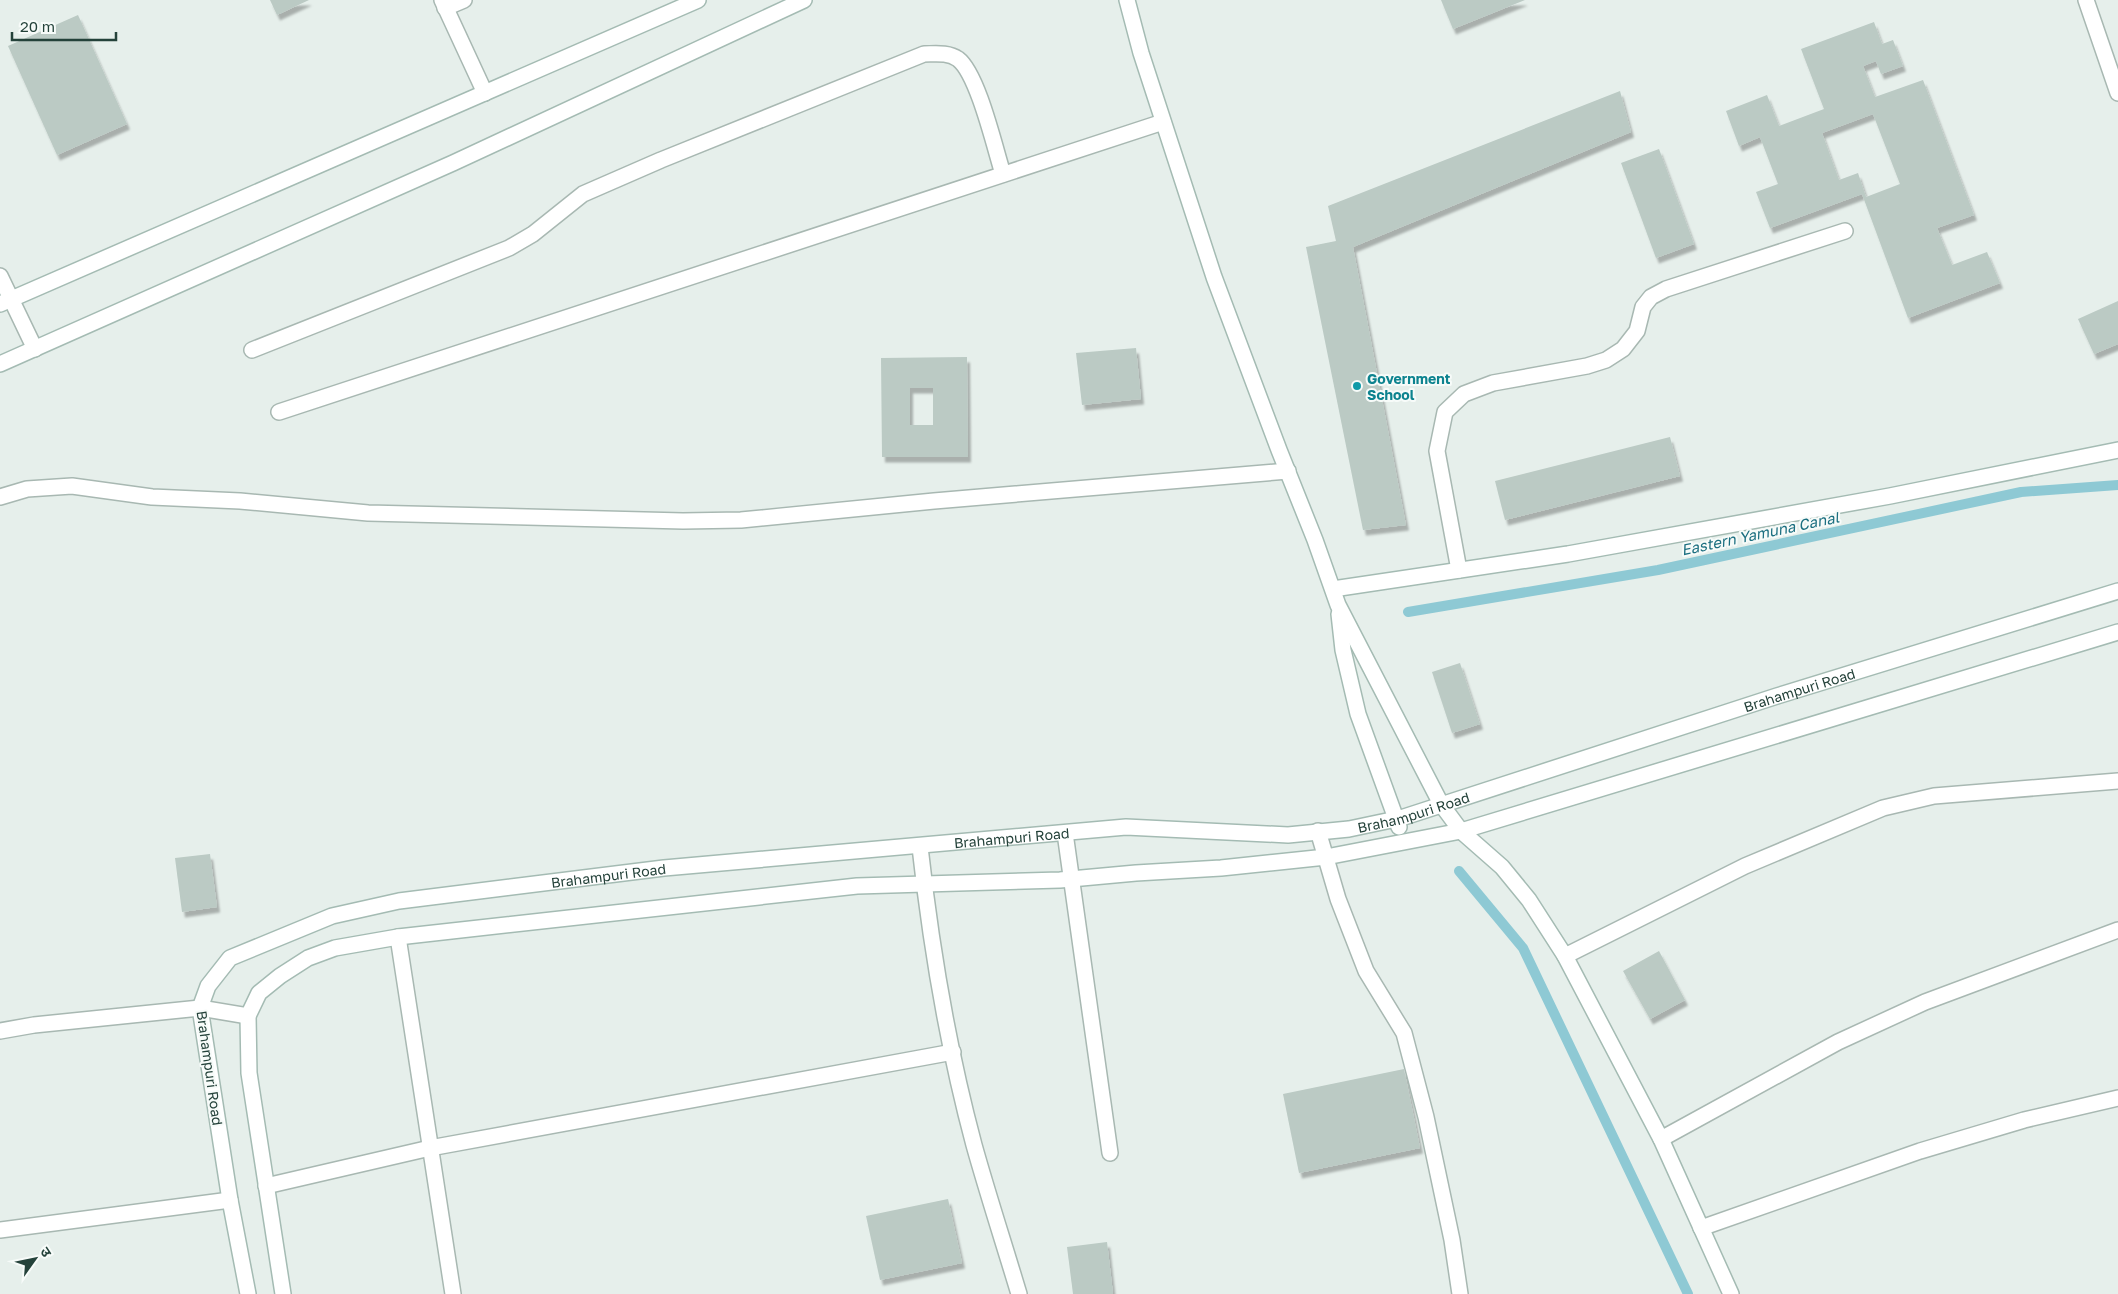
<svg xmlns="http://www.w3.org/2000/svg" width="2118" height="1294" viewBox="0 0 2118 1294" font-family="'Golos Text','Noto Sans Devanagari',sans-serif">
<style>
.lines{fill:none;stroke-linecap:round;stroke-linejoin:round}
.stream{stroke:#8ec9d4;stroke-width:10}
.building{fill:#bbcac4;fill-rule:evenodd;filter:url(#shadow)}
.lane-casing{stroke:#a8b8b2;stroke-width:18}
.street-casing{stroke:#a8b8b2;stroke-width:18}
.secondary-casing{stroke:#a4bbb3;stroke-width:18}
.lane{stroke:#fff;stroke-width:15}
.street{stroke:#fff;stroke-width:15}
.secondary{stroke:#fff;stroke-width:15}
.culture-dot{fill:#0f9aa8;stroke:#f7fbf9;stroke-width:2}
.labels{text-anchor:middle;dominant-baseline:central;stroke-width:4;stroke-linejoin:round;paint-order:stroke}
.culture-label{font-size:14px;font-weight:bold;fill:#0d838f;stroke:#f7fbf9;text-anchor:start}
.street-label{font-size:14px;fill:#24423a;stroke:#f7fbf9}
.water-label{font-size:15px;font-style:italic;fill:#1c6f80;stroke:#f7fbf9}
</style>
<defs>
<filter id="shadow"><feDropShadow dx="3" dy="5.5" stdDeviation="1" flood-color="#0004"/></filter>
</defs>
<rect width="100%" height="100%" fill="#e6efeb"/>
<g class="lines">
<g class="stream">
<polyline points="1408,612 1658,570 2021,492 2118,485"/>
<polyline points="1459,871 1523,948 1688,1294"/>
</g>
</g>
<g class="building">
<polygon points="270,0 309,0 277,15"/>
<polygon points="1441,0 1525,0 1453,29"/>
<polygon points="78,15 127,124 57,155 8,46"/>
<path d="M1874 22 1882 44 1893 40 1903 66 1881 74 1876 61 1863 66 1875 97 1923 80 1974 215 1937 228 1952 265 1987 252 2000 283 1908 318 1862 194 1770 228 1756 192 1778 184 1760 137 1739 146 1726 111 1767 95 1779 126 1824 109 1801 49ZM1873 114 1900 184 1866 197 1858 173 1839 180 1822 133Z"/>
<polygon points="1620,91 1631,132 1353,247 1406,525 1363,530 1306,247 1336,241 1328,206"/>
<polygon points="1659,149 1694,244 1656,258 1621,163"/>
<polygon points="2118,301 2118,344 2094,354 2078,319"/>
<polygon points="1136,348 1141,399 1082,405 1076,353"/>
<path d="M967 357 968 457H882L881 358ZM910 388H933V425H910Z"/>
<polygon points="1670,437 1680,476 1505,520 1495,481"/>
<polygon points="1460,663 1480,724 1452,733 1432,672"/>
<polygon points="210,854 217,907 182,912 175,858"/>
<polygon points="1659,951 1685,1000 1650,1019 1623,971"/>
<polygon points="1404,1069 1420,1148 1299,1173 1283,1094"/>
<polygon points="948,1199 962,1263 880,1280 866,1216"/>
<polygon points="1107,1242 1113,1294 1073,1294 1067,1247"/>
</g>
<g class="lines">
<g class="lane-casing">
<g id="lane">
<polyline points="442,0 485,93"/>
<polyline points="445,8 464,0"/>
<polyline points="0,276 35,349"/>
<path d="M252 350 509 248 533 234 583 194 661 160 924 54C935 54 948 52 958 59 978 74 995 149 1003 174"/>
<polyline points="279,412 1163,122"/>
<polyline points="1459,570 1437,451 1445,412 1464,394 1493,383 1587,366 1606,360 1623,349 1637,331 1643,307 1651,297 1666,289 1845,231"/>
</g>
</g>
<g class="street-casing">
<g id="street">
<polyline points="2086,0 2118,93"/>
<polyline points="0,497 27,489 72,486 152,497 240,501 368,513 683,521 741,520 934,501 1288,471"/>
<polyline points="1318,831 1338,899 1366,971 1404,1033 1426,1117 1452,1240 1460,1294"/>
<polyline points="1065,833 1110,1153"/>
<path d="M920 847C931 947 948 1048 974 1145 988 1195 1004 1244 1019 1294"/>
<polyline points="398,937 453,1294"/>
<polyline points="1565,956 1745,866 1883,808 1934,796 2118,781"/>
<polyline points="0,1031 34,1025 200,1008 248,1016"/>
<polyline points="1661,1139 1838,1042 1925,1002 2118,930"/>
<polyline points="266,1186 430,1148 953,1052"/>
<polyline points="1701,1228 1920,1151 2024,1120 2118,1098"/>
<polyline points="0,1230 230,1200"/>
</g>
</g>
<g class="secondary-casing">
<g id="secondary">
<polyline points="1127,0 1141,53 1214,277 1279,450 1315,540 1338,605 1441,804 1461,831 1502,867 1529,900 1565,956 1661,1139 1731,1294"/>
<polyline points="0,304 698,0"/>
<polyline points="0,364 453,163 804,0"/>
<polyline points="1333,589 1568,554 1890,496 2118,450"/>
<polyline points="1339,614 1343,650 1358,714 1399,827"/>
<path id="s1" d="M248 1294 230 1200 200 1008 208 986 230 958 332 916 399 901 664 868 1126 827 1288 835 1349 829 1401 818 1777 696 2118 591"/>
<polyline points="283,1294 249,1073 248,1016 259,993 280,976 308,958 335,948 398,937 857,886 1060,880 1136,873 1221,868 1326,857 1461,831 2118,632"/>
</g>
</g>
<use href="#lane" class="lane"/>
<use href="#street" class="street"/>
<use href="#secondary" class="secondary"/>
</g>
<circle class="culture-dot" cx="1357" cy="386" r="5"/>
<g class="labels">
<g class="culture-label">
<text x="1367" y="378">Government<tspan x="1367" dy="16">School</tspan></text>
</g>
<g class="street-label">
<text stroke="none"><textPath href="#s1" startOffset="1954">Brahampuri Road</textPath></text>
<text stroke="none"><textPath href="#s1" startOffset="1549">Brahampuri Road</textPath></text>
<text stroke="none"><textPath href="#s1" startOffset="1144">Brahampuri Road</textPath></text>
<text stroke="none"><textPath href="#s1" startOffset="739">Brahampuri Road</textPath></text>
<text transform="translate(210 1068) rotate(82)">Brahampuri Road</text>
</g>
<g class="water-label">
<text transform="translate(1760 533) rotate(-12)">Eastern Yamuna Canal</text>
</g>
</g>
<g transform="translate(35 1259) rotate(57)" stroke="#f7fbf9" stroke-width="4" paint-order="stroke">
<path d="M0-4L9 19L0 12L-9 19Z" fill="#24423a"/>
<text y="-8" font-size="14" font-weight="bold" text-anchor="middle" fill="#24423a">उ</text>
</g>
<path d="M12 32v8h104v-8" fill="none" stroke="#24423a" stroke-width="2.5"/>
<text x="20" y="32" font-size="15" fill="#24423a" stroke="#f7fbf9" stroke-width="4" paint-order="stroke">20 m</text>
</svg>
